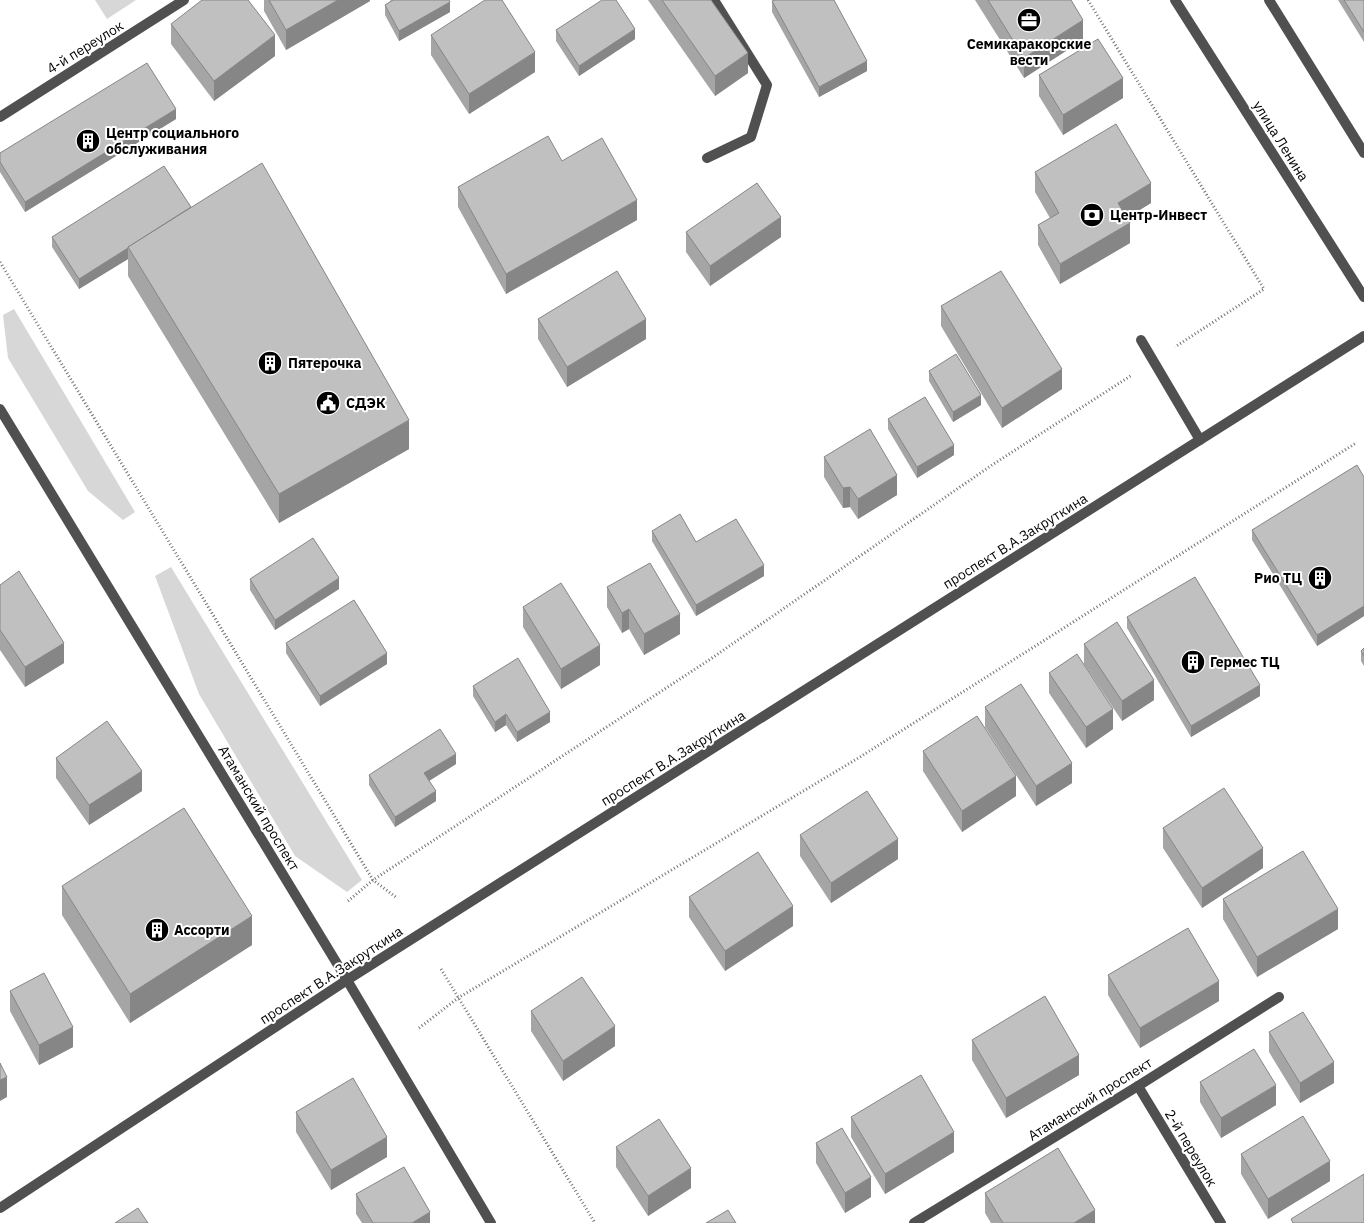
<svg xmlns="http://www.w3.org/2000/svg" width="1364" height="1223" viewBox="0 0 1364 1223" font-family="'IBM Plex Sans',sans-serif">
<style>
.grass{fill:#d7d7d7}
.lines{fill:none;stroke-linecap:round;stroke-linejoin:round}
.path{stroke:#727272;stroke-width:3;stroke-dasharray:1 2.5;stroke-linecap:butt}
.service{stroke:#505050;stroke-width:10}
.pedestrian{stroke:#505050;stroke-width:10}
.minor{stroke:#505050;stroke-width:10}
.wall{fill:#a5a5a5}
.shaded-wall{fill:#868686}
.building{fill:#c0c0c0;stroke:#868686}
.labels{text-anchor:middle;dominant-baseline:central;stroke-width:4;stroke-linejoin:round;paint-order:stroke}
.poi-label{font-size:14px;font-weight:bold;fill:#000;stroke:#fff;text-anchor:start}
.street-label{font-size:14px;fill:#000;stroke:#fff}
</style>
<rect width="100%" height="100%" fill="#fff"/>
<g class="grass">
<polygon points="95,0 136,0 107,19"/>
<polygon points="14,309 135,512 123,520 88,491 8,358 3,315"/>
<polygon points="171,567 362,880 347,892 295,856 199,694 155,576"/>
</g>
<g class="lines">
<g class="path">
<polyline points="1088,0 1264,289 1175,347"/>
<polyline points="0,262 373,880 397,898"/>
<polyline points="348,901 373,880 709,660 992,465 1132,375"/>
<polyline points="441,969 595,1223"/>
<polyline points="419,1028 458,998 860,757 1356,443"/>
</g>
<g class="service">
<polyline points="707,158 751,137 767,85 714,0"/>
<polyline points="1141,340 1200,440"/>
</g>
<polyline class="pedestrian" points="1269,0 1364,153"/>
<g class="minor">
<polyline points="1175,0 1364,297"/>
<polyline points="0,117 184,0"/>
<polyline points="0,409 347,980 491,1223"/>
<polyline points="1138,1086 1221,1223"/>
<polyline points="0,1208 347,980 1364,336"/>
<polyline points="914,1223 1138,1086 1279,997"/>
</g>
</g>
<g class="wall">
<polygon points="264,0 370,0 370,1 286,50 264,11"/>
<polygon points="390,0 449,0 450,12 399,41 385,15 385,5 391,1"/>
<polygon points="648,0 711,0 748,73 715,96"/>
<polygon points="975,0 1071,0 1083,40 1024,78"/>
<polygon points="1338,0 1364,0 1364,42"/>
<polygon points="772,1 867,71 819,97 772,12"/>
<polygon points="171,24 275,56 214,101 171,44"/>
<polygon points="556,30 635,39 579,76 556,41"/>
<polygon points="431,35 535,72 469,114 431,55"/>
<polygon points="1039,75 1123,98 1063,135 1039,96"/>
<polygon points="176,119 25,212 0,172 0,153"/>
<polygon points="562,161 637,220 506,294 458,207 458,187"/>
<polygon points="1035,172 1151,203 1127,218 1130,243 1060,284 1038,245 1038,225 1050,218 1035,192"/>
<polygon points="191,207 409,449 279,523 128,276 128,259 79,289 52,247 52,237"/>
<polygon points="686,232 781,237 710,286 686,252"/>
<polygon points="941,306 1062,389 1002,428 941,326"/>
<polygon points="538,319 646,339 567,387 538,339"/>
<polygon points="929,371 981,405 953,422 929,381"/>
<polygon points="888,419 954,455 917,478 888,429"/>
<polygon points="824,457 897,495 858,519 850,507 843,508 824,477"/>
<polygon points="1364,477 1364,616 1317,646 1252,540 1252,530"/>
<polygon points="652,531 696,542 764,576 696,616 652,541"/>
<polygon points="250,579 339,589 275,630 250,590"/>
<polygon points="0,585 64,663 25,687 0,650"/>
<polygon points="607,587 680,634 644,655 629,629 622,633 607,607"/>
<polygon points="523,607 600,665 561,689 523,627"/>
<polygon points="1127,617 1260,696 1191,737 1127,628"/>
<polygon points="286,643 387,664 320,706 286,653"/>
<polygon points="1084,644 1154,700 1122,721 1084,664"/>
<polygon points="1364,648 1364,666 1361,661 1361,651"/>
<polygon points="1049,673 1113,729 1086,748 1049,693"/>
<polygon points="473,686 550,722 517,742 506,725 495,732 473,696"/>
<polygon points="985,707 1072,783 1036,806 985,727"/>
<polygon points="923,751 1016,796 962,832 923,771"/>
<polygon points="56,758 142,791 89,825 56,778"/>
<polygon points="456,764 429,781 436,801 395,827 369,785 369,775"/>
<polygon points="1163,828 1263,868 1202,908 1163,848"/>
<polygon points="800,835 898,859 831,903 800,856"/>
<polygon points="62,886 252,945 130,1023 62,915"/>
<polygon points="689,897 793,926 725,971 689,917"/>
<polygon points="1223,899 1338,929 1257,977 1223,919"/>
<polygon points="1108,975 1219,1001 1140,1048 1108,995"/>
<polygon points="10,991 73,1047 39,1065 10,1011"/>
<polygon points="531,1011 615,1046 563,1081 531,1031"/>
<polygon points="1269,1032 1334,1083 1300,1103 1269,1052"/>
<polygon points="972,1040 1079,1075 1006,1118 972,1060"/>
<polygon points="1200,1082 1276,1105 1221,1138 1200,1102"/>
<polygon points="296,1112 387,1157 331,1190 296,1132"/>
<polygon points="851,1117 954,1152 885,1194 851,1137"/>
<polygon points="816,1143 871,1197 845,1213 816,1163"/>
<polygon points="616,1147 691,1188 648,1216 616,1167"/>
<polygon points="1241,1154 1330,1181 1268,1219 1241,1174"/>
<polygon points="985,1193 1095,1223 991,1223 985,1213"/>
<polygon points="356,1194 430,1223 362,1223 356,1214"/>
</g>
<g class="shaded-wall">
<polygon points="338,0 370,0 370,1 286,50 286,30"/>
<polygon points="450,2 450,12 399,41 399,31"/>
<polygon points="1083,20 1083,40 1024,78 1024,58"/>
<polygon points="635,29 635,39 579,76 579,66"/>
<polygon points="275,35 275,56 214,101 214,81"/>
<polygon points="535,52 535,72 469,114 469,94"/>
<polygon points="748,53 748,73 715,96 715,76"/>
<polygon points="867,61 867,71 819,97 819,87"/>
<polygon points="1123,78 1123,98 1063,135 1063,115"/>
<polygon points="176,109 176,119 25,212 25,202"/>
<polygon points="1151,183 1151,203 1118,223 1118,203"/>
<polygon points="637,200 637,220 506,294 506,274"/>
<polygon points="781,217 781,237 710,286 710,266"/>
<polygon points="1130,223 1130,243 1060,284 1060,264"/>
<polygon points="128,248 128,259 79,289 79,279"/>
<polygon points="646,319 646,339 567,387 567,367"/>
<polygon points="1062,369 1062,389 1002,428 1002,408"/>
<polygon points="981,395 981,405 953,422 953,412"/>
<polygon points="409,420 409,449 279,523 279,494"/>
<polygon points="954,445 954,455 917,478 917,467"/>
<polygon points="897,475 897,495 858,519 858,499"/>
<polygon points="850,487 850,507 843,508 843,488"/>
<polygon points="764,565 764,576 696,616 696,605"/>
<polygon points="339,578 339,589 275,630 275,620"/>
<polygon points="1364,606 1364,616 1317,646 1317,635"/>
<polygon points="629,609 629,629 622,633 622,613"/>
<polygon points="680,614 680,634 644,655 644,634"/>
<polygon points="64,643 64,663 25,687 25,667"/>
<polygon points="600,645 600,665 561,689 561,669"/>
<polygon points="387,653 387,664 320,706 320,696"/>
<polygon points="1154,680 1154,700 1122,721 1122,701"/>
<polygon points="1260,685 1260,696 1191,737 1191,726"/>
<polygon points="1113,709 1113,729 1086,748 1086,727"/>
<polygon points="550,712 550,722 517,742 517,732"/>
<polygon points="506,714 506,725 495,732 495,722"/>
<polygon points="456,754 456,764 424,784 424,773"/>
<polygon points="1072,763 1072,783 1036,806 1036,786"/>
<polygon points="142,771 142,791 89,825 89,805"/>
<polygon points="1016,776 1016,796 962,832 962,811"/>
<polygon points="436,791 436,801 395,827 395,817"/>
<polygon points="898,839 898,859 831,903 831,883"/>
<polygon points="1263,848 1263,868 1202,908 1202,888"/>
<polygon points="793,906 793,926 725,971 725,951"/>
<polygon points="1338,909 1338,929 1257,977 1257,957"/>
<polygon points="252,916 252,945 130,1023 130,994"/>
<polygon points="1219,981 1219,1001 1140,1048 1140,1028"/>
<polygon points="615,1026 615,1046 563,1081 563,1061"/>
<polygon points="73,1027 73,1047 39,1065 39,1045"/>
<polygon points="1079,1055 1079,1075 1006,1118 1006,1098"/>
<polygon points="1334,1062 1334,1083 1300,1103 1300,1083"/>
<polygon points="7,1077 7,1097 0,1101 0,1080"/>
<polygon points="1276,1085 1276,1105 1221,1138 1221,1118"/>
<polygon points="954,1132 954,1152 885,1194 885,1174"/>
<polygon points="387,1137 387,1157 331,1190 331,1170"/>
<polygon points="1330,1161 1330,1181 1268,1219 1268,1199"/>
<polygon points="691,1168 691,1188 648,1216 648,1196"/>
<polygon points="871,1177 871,1197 845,1213 845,1193"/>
<polygon points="1095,1210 1095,1223 1074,1223"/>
<polygon points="430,1212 430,1223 412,1223"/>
</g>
<g class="building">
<polygon points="202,0 248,0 275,35 214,81 171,24"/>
<polygon points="269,0 338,0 286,30"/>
<polygon points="393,0 449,0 450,2 399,31 385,5"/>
<polygon points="485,0 502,0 535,52 469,94 431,35"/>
<polygon points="602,0 616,0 635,29 579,66 556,30"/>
<polygon points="662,0 711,0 748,53 715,76"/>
<polygon points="775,0 834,0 867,61 819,87 772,1"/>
<polygon points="988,0 1071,0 1083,20 1024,58"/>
<polygon points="1344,0 1364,0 1364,32"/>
<polygon points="1098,39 1123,78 1063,115 1039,75"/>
<polygon points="147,63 176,109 25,202 0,162 0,153"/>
<polygon points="1116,124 1151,183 1118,203 1130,223 1060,264 1038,225 1059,213 1035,172"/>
<polygon points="548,136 562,161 602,138 637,200 506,274 458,187"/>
<polygon points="262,163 409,420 279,494 128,247"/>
<polygon points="164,166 191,207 128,247 128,248 79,279 52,237"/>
<polygon points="757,183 781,217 710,266 686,232"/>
<polygon points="617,271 646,319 567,367 538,319"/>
<polygon points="1001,271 1062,369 1002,408 941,306"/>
<polygon points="956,354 981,395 953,412 929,371"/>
<polygon points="925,397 954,445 917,467 888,419"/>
<polygon points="870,429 897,475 858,499 850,487 843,488 824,457"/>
<polygon points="1357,465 1364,477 1364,606 1317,635 1252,530"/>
<polygon points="680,514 696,542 736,519 764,565 696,605 652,531"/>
<polygon points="313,538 339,578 275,620 250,579"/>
<polygon points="650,563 680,614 644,634 629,609 622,613 607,587"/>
<polygon points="19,571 64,643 25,667 0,630 0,585"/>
<polygon points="1195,577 1260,685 1191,726 1127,617"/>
<polygon points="561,583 600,645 561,669 523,607"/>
<polygon points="354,600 387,653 320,696 286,643"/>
<polygon points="1117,622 1154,680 1122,701 1084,644"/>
<polygon points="1364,648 1364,656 1361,651"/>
<polygon points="1077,654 1113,709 1086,727 1049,673"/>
<polygon points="518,658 550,712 517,732 506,714 495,722 473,686"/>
<polygon points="1021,684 1072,763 1036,786 985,707"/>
<polygon points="977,716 1016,776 962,811 923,751"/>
<polygon points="107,721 142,771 89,805 56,758"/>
<polygon points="440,729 456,754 424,773 436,791 395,817 369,775"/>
<polygon points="1224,788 1263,848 1202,888 1163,828"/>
<polygon points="867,791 898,839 831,883 800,835"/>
<polygon points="184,808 252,916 130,994 62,886"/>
<polygon points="1303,851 1338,909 1257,957 1223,899"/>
<polygon points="758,852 793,906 725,951 689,897"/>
<polygon points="1188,928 1219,981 1140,1028 1108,975"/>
<polygon points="44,973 73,1027 39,1045 10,991"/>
<polygon points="582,977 615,1026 563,1061 531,1011"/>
<polygon points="1045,996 1079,1055 1006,1098 972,1040"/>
<polygon points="1303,1012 1334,1062 1300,1083 1269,1032"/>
<polygon points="1254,1049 1276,1085 1221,1118 1200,1082"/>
<polygon points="0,1063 7,1077 0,1080"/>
<polygon points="921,1075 954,1132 885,1174 851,1117"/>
<polygon points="353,1078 387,1137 331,1170 296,1112"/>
<polygon points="1303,1116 1330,1161 1268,1199 1241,1154"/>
<polygon points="659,1119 691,1168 648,1196 616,1147"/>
<polygon points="842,1128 871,1177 845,1193 816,1143"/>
<polygon points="1058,1148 1095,1210 1074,1223 1003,1223 985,1193"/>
<polygon points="404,1167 430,1212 412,1223 373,1223 356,1194"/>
<polygon points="1364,1174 1364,1223 1293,1223 1291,1219"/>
<polygon points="138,1208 148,1223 115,1223"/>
<polygon points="728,1210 736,1223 706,1223"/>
</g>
<defs>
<g id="office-disc" transform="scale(1.25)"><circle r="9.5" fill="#000" stroke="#fff"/><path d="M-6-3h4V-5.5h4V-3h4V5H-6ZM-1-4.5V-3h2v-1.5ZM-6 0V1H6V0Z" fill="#fff"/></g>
<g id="building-disc" transform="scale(1.25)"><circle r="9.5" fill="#000" stroke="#fff"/><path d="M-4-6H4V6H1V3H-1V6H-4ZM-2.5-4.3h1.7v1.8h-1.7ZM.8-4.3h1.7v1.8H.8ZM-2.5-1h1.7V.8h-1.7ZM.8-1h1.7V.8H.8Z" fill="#fff"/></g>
<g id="bank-disc" transform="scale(1.25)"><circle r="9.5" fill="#000" stroke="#fff"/><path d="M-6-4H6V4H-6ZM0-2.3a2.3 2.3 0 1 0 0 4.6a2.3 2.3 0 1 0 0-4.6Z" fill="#fff"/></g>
<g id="civic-disc" transform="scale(1.25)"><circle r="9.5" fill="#000" stroke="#fff"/><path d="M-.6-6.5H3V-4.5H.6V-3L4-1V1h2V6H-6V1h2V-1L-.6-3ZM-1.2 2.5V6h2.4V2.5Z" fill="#fff"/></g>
</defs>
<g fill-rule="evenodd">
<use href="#office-disc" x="1029" y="20"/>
<use href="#building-disc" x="88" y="141"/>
<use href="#bank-disc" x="1092" y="215"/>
<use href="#building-disc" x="270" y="363"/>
<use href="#civic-disc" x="328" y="403"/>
<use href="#building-disc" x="1320" y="578"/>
<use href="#building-disc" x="1193" y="662"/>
<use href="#building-disc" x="157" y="930"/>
</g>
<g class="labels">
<g class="poi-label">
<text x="1029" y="44" text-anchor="middle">Семикаракорские<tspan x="1029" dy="16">вести</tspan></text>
<text x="106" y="133">Центр социального<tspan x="106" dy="16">обслуживания</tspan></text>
<text x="1110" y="215">Центр-Инвест</text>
<text x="288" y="363">Пятeрочка</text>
<text x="346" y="403">СДЭК</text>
<text x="1302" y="578" text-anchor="end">Рио ТЦ</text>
<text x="1210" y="662">Гермес ТЦ</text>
<text x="174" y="930">Ассорти</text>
</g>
<g class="street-label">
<text transform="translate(85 47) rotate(-32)">4-й переулок</text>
<text transform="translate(1281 141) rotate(58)">улица Ленина</text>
<text transform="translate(1015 541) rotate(-32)">проспект В.А.Закруткина</text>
<text transform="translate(673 758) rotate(-32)">проспект В.А.Закруткина</text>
<text transform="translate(259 808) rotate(59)">Атаманский проспект</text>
<text transform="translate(331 975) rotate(-33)">проспект В.А.Закруткина</text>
<text transform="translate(1090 1099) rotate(-32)">Атаманский проспект</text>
<text transform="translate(1191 1148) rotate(59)">2-й переулок</text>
</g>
</g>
</svg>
